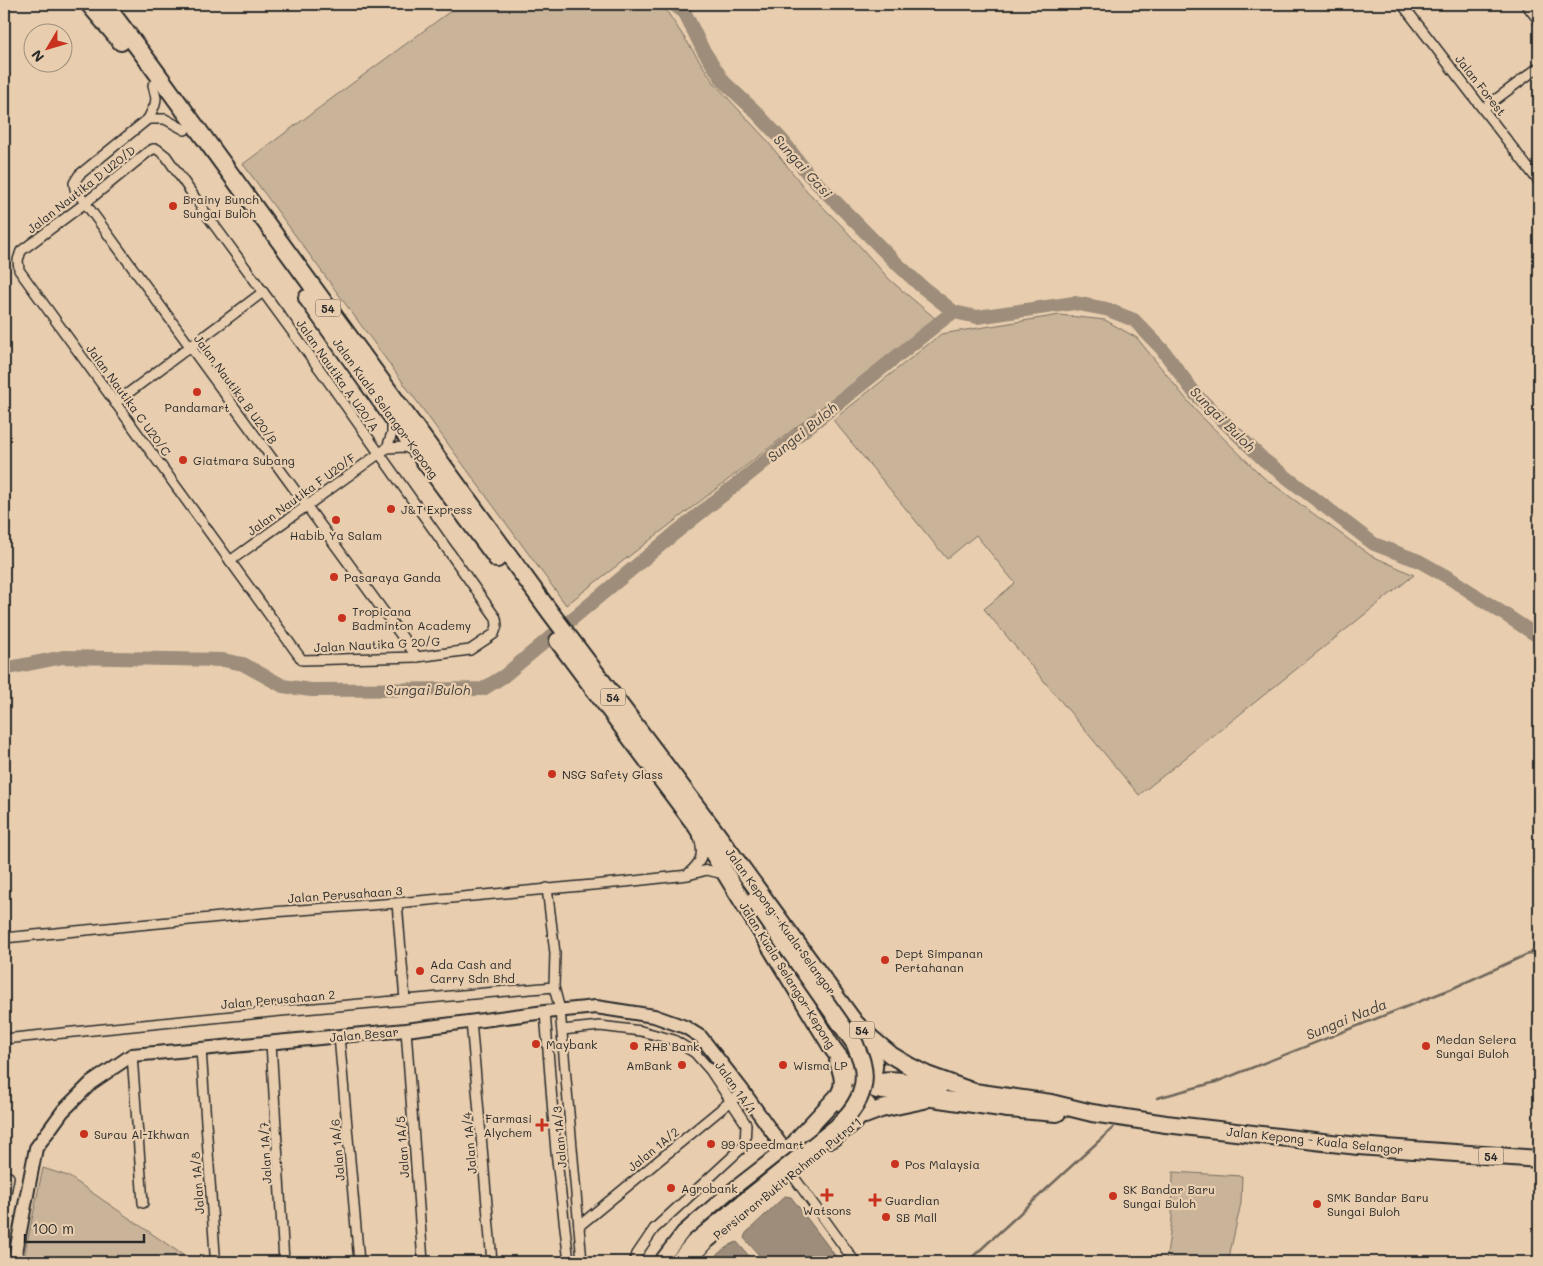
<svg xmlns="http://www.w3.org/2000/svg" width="1543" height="1266" viewBox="0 0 1543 1266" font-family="Mali,sans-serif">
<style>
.green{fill:#c9b399;stroke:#7a6f62}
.water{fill:#9d8d7a;stroke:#6f665a}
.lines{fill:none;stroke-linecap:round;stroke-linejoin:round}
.stream{stroke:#6f665a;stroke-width:2.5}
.river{stroke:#9d8d7a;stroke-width:14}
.street-casing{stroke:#2b2b2b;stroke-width:12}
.secondary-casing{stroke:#2b2b2b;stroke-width:16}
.highway-casing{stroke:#2b2b2b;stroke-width:20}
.street{stroke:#e8ceaf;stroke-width:9}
.secondary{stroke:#e8ceaf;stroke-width:12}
.highway{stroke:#e8ceaf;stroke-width:16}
.highway-bridge-casing{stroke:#2b2b2b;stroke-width:20;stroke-linecap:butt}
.highway-bridge{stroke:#e8ceaf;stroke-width:16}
.poi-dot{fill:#c8321e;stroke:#e8ceaf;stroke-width:2}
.labels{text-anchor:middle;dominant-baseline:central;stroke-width:4.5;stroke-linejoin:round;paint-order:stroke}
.shield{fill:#e8ceaf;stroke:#645c53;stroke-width:1}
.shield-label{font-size:11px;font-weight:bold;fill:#2b2b2b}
.street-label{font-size:12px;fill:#2b2b2b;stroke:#e8ceaf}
.poi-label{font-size:12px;fill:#2b2b2b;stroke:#e8ceaf;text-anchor:start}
.water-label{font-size:14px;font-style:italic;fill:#423f3b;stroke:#e8ceaf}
</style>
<rect width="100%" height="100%" fill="#e8ceaf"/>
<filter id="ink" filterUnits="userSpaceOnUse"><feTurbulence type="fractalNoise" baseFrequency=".02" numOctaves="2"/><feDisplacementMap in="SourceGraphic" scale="10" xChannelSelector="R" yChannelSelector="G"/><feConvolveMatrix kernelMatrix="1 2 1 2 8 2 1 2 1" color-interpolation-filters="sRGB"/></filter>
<g filter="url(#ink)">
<g class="green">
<polygon points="460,4 654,4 664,7 715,84 764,137 807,191 842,226 890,280 936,319 566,605 243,164"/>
<polygon points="1060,315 1105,320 1137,338 1196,411 1263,477 1370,555 1414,575 1139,795 984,609 1015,583 976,535 947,559 833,420 941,334"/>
<polygon points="43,1168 68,1176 193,1262 23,1262"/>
<polygon points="1173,1172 1242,1176 1241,1203 1228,1262 1166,1262 1172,1218"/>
</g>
<g class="water">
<polygon points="785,1196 791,1197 840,1262 765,1262 744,1238 746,1233"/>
<path d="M737 1242 754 1262H710C717 1254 726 1246 737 1242Z"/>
</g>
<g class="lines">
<g class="stream">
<polyline points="1157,1098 1216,1082 1451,989 1539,949"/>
<polyline points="967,1262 1113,1128"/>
</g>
<g class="river">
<polyline points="673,4 685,13 702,48 724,82 754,110 783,141 808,174 894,261 921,286 954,312"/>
<polyline points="4,669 63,657 223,660 243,664 283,686 311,690 483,689 504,676 674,534 945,318 954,312 977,317 1074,303 1106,309 1134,320 1162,349 1196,395 1264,460 1374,544 1419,561 1451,579 1539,637"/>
</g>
<g class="street-casing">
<g id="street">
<polyline points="1402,4 1539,182"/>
<polyline points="1526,4 1539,21"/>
<polyline points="153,85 156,98 155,105 148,119 79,175 74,183 75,189 417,657"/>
<polyline points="1483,109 1539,67"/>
<polyline points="148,119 165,119 185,130"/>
<polygon points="153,149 157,149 166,156 209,218 321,371 496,618 497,626 494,634 470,650 417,657 302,660 19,270 18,260 21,251 84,204 148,152"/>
<polyline points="115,403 263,292"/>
<polyline points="387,448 404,447 416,451"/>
<polyline points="230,561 387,448 392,433 392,420"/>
<path d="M688 874C700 863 704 858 700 840"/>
<polyline points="547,888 555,953 554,987 560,1010 582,1262"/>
<polyline points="397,903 405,1000"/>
<polyline points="4,938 272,912 397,903 625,882 688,875 707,870 724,874"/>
<polyline points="545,1012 556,1152 569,1262"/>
<polyline points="471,1021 492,1262"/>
<polyline points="406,1030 423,1262"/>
<polyline points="562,1030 600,1026 641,1031 674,1040 695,1053 710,1070 746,1124 745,1145 654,1229 637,1254 634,1262"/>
<polyline points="339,1036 359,1262"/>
<polyline points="4,1039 281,1011 554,987"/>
<polyline points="271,1043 284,1262"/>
<polyline points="201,1049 215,1254"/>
<polyline points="132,1055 143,1203"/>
<polyline points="791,1173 855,1262"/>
<polyline points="4,1203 9,1177"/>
<polyline points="579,1226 743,1091"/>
</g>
</g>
<g class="secondary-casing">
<g id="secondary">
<path d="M832 1141C842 1133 869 1116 869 1104L863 1098 852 1099"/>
<polyline points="14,1262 36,1148 63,1111 91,1083 132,1055 201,1049 406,1030 545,1012 596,1007 654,1016 685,1027 701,1037 743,1091 784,1149"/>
<polyline points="660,1262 683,1232 728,1193 805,1133"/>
<polyline points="689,1262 706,1243 717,1234"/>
</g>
</g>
<g class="highway-casing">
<g id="highway">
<polyline points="89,4 121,42"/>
<polyline points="105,4 151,65 550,612 714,830 855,1023 873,1040 891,1055 911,1067 927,1075 974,1092 1051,1103 1092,1113 1166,1124 1358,1146 1539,1159"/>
<polyline points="307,298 392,417 497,559"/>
<path d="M558 641 697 827 833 1049C847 1067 855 1082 877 1090L1008 1109 1057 1113"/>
<path d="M852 1074C856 1075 861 1076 864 1076 885 1074 868 1044 863 1035"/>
<path d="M843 1104C853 1095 867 1084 880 1081 897 1078 922 1084 939 1087"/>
<polyline points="865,1115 881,1109 924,1100"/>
<path d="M798 1139 839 1095C846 1083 842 1074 838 1061"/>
<polyline points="678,1262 693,1244 744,1202"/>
</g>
</g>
<use href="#street" class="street"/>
<use href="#secondary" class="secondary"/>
<use href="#highway" class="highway"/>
<g class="highway-bridge-casing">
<path id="highway-bridge" d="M744 1202 837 1127C855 1109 869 1090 862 1063 861 1057 857 1051 855 1044L754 900"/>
</g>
<use href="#highway-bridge" class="highway-bridge"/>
</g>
</g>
<g class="poi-dot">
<circle cx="173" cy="206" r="5"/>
<circle cx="197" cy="392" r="5"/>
<circle cx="183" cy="460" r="5"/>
<circle cx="391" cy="509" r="5"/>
<circle cx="336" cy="520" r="5"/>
<circle cx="334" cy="577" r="5"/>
<circle cx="342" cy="618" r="5"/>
<circle cx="552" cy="774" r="5"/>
<circle cx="885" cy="960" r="5"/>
<circle cx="420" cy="971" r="5"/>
<circle cx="536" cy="1044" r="5"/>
<circle cx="634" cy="1046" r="5"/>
<circle cx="1426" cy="1046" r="5"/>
<circle cx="682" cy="1065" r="5"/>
<circle cx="783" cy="1065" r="5"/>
<path d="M539.5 1117.5h5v5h5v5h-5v5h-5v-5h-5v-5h5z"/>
<circle cx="84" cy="1134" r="5"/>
<circle cx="711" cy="1144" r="5"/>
<circle cx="895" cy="1164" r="5"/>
<circle cx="671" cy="1188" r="5"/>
<path d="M824.5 1187.5h5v5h5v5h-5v5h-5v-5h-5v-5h5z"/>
<circle cx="1113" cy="1196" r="5"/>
<path d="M872.5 1192.5h5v5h5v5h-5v5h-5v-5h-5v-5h5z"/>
<circle cx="1317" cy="1204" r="5"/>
<circle cx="886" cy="1217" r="5"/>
</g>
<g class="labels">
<g class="shield">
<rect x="315.5" y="299.5" width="25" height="17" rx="4"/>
<rect x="600.5" y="688.5" width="25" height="17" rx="4"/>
<rect x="849.5" y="1021.5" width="25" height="17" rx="4"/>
<rect x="1478.5" y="1147.5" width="25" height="17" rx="4"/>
</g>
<g class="shield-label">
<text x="328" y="308">54</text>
<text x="613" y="697">54</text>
<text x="862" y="1030">54</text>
<text x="1491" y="1156">54</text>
</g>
<g class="street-label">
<text transform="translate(1481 85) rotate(52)">Jalan Forest</text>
<text transform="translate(81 189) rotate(-38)">Jalan Nautika D U20/D</text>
<text transform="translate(338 375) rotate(55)">Jalan Nautika A U20/A</text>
<text transform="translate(236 389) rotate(54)">Jalan Nautika B U20/B</text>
<text transform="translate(129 400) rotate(54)">Jalan Nautika C U20/C</text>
<text transform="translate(386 408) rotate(54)">Jalan Kuala Selangor-Kepong</text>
<text transform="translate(301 494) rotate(-36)">Jalan Nautika F U20/F</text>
<text transform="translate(377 644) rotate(-3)">Jalan Nautika G 20/G</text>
<text transform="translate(345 894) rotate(-4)">Jalan Perusahaan 3</text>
<text transform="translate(781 921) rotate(54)">Jalan Kepong - Kuala Selangor</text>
<text transform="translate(788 975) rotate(58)">Jalan Kuala Selangor-Kepong</text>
<text transform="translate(278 999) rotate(-5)">Jalan Perusahaan 2</text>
<text transform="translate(364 1034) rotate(-5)">Jalan Besar</text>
<text transform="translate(736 1087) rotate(55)">Jalan 1A/1</text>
<text transform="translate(559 1137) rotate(-95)">Jalan 1A/3</text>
<text transform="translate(1315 1140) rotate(6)">Jalan Kepong - Kuala Selangor</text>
<text transform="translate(469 1143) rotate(-95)">Jalan 1A/4</text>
<text transform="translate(402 1147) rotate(-94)">Jalan 1A/5</text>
<text transform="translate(653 1149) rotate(-39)">Jalan 1A/2</text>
<text transform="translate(337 1150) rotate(-95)">Jalan 1A/6</text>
<text transform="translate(265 1153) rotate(-93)">Jalan 1A/7</text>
<text transform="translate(787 1178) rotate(-39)">Persiaran Bukit Rahman Putra 1</text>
<text transform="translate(197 1183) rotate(-94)">Jalan 1A/8</text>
</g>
<g class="poi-label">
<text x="183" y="199">Brainy Bunch<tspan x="183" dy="14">Sungai Buloh</tspan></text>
<text x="197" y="407" text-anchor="middle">Pandamart</text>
<text x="193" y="460">Giatmara Subang</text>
<text x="401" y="509">J&amp;T Express</text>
<text x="336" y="535" text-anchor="middle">Habib Ya Salam</text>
<text x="344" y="577">Pasaraya Ganda</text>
<text x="352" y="611">Tropicana<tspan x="352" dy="14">Badminton Academy</tspan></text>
<text x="562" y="774">NSG Safety Glass</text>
<text x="895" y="953">Dept Simpanan<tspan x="895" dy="14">Pertahanan</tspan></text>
<text x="430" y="964">Ada Cash and<tspan x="430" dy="14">Carry Sdn Bhd</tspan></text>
<text x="1436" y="1039">Medan Selera<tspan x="1436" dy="14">Sungai Buloh</tspan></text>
<text x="546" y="1044">Maybank</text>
<text x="644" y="1046">RHB Bank</text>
<text x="672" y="1065" text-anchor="end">AmBank</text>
<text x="793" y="1065">Wisma LP</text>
<text x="532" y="1118" text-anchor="end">Farmasi<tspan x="532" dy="14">Alychem</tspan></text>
<text x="94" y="1134">Surau Al-Ikhwan</text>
<text x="721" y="1144">99 Speedmart</text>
<text x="905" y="1164">Pos Malaysia</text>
<text x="681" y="1188">Agrobank</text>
<text x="1123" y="1189">SK Bandar Baru<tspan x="1123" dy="14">Sungai Buloh</tspan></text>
<text x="1327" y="1197">SMK Bandar Baru<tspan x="1327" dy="14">Sungai Buloh</tspan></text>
<text x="885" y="1200">Guardian</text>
<text x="827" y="1210" text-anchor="middle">Watsons</text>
<text x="896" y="1217">SB Mall</text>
</g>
<g class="water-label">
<text transform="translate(803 166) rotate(48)">Sungai Gasi</text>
<text transform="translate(1223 419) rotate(45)">Sungai Buloh</text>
<text transform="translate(802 432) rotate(-39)">Sungai Buloh</text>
<text x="428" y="689">Sungai Buloh</text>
<text transform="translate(1346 1019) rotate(-22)">Sungai Nada</text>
</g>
</g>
<rect width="1543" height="1266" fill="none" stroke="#e8ceaf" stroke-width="20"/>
<rect x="10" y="10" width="1523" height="1246" fill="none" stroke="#2b2b2b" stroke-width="2" filter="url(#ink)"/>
<g transform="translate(48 48) rotate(232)"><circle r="24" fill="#e8ceaf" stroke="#9c8d7a"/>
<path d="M0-4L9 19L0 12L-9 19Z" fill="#c8321e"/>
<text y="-8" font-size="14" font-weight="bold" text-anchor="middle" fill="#2b2b2b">N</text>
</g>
<path d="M25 1234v8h119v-8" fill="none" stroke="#2b2b2b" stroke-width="2.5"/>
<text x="32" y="1234" font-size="15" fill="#2b2b2b" stroke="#e8ceaf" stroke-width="4" paint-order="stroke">100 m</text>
</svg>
